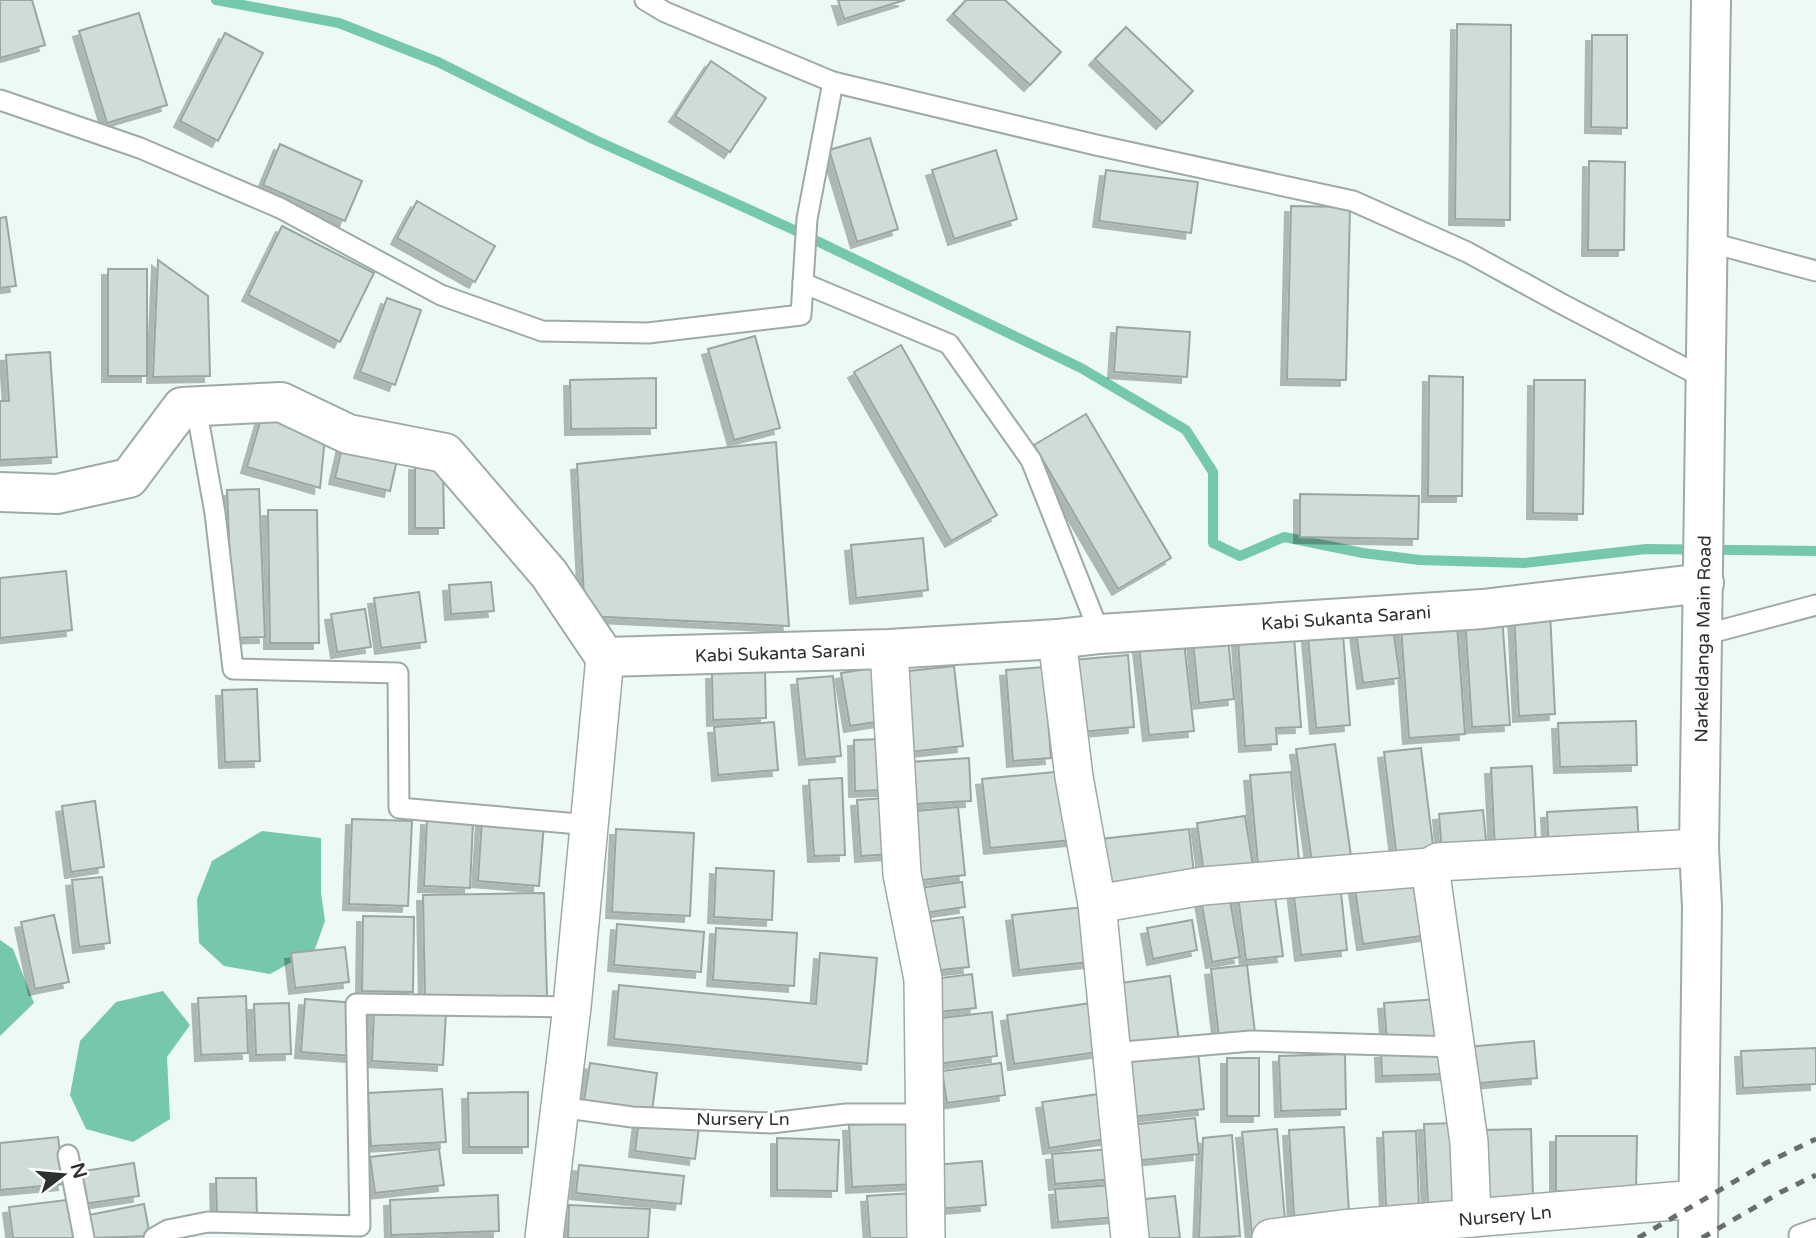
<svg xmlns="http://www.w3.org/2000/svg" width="1816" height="1238" viewBox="0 0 1816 1238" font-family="'Varela Round',sans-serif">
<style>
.water{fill:#76c8ac}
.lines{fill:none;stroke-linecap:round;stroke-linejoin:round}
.stream{stroke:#76c8ac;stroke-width:10}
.building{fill:#cfdcd7;stroke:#9aa6a1;stroke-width:2;filter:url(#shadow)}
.lane-casing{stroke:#9eaaa6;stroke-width:23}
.street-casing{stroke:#9eaaa6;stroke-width:40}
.secondary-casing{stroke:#9eaaa6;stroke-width:42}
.lane{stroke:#fff;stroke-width:19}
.street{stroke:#fff;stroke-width:37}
.secondary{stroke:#fff;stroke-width:38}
.rail{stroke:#676e6b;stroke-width:5;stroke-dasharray:9 9;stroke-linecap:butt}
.labels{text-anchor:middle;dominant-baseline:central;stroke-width:6;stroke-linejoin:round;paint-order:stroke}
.street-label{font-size:18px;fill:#2c312f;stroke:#fff}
</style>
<defs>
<filter id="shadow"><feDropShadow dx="-6" dy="6" stdDeviation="0" flood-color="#0004"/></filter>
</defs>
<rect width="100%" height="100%" fill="#ecf9f4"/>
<g class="water">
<polygon points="262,831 321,838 321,892 325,921 315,949 270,974 224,966 199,943 197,899 212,861"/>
<polygon points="0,940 13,949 34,1003 0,1036"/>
<polygon points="163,991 190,1025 167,1057 170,1119 133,1142 86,1129 70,1095 80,1041 116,1002"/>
</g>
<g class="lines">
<polyline class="stream" points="216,0 339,23 438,62 593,139 792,229 1081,368 1186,430 1213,472 1213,543 1240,556 1284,537 1363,553 1420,560 1524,563 1646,549 1816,551"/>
</g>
<g class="building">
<polygon points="0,0 32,0 45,45 0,58"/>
<polygon points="838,0 905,0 844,19"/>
<polygon points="966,0 1005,0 1061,52 1030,85 953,14"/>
<polygon points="139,13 167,105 107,123 79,31"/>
<polygon points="1457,24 1511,25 1510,220 1455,219"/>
<polygon points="1126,27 1193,91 1162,123 1095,59"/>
<polygon points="225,33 263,53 218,141 180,121"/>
<polygon points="1592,35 1627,35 1627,128 1591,127"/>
<polygon points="711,61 766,98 730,152 675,116"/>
<polygon points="870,138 898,229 857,242 829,150"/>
<polygon points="280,144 362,181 345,221 263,185"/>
<polygon points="996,150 1017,219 954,239 932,170"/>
<polygon points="1589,161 1625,162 1624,250 1588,250"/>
<polygon points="1106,170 1198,182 1191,233 1099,221"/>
<polygon points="417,201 495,246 475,282 397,238"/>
<polygon points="1291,206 1350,207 1346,380 1287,379"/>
<polygon points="6,217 16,286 0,288 0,218"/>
<polygon points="282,226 374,273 340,342 248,295"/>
<polygon points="158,260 208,296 210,376 153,377"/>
<rect x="108" y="269" width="39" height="107"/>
<polygon points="387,298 421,310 395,385 360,372"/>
<polygon points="1117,327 1190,332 1187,377 1114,372"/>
<polygon points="755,336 780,428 734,440 708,349"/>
<polygon points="901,345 997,515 951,541 854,372"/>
<polygon points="50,352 57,457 0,460 0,401 9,401 6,355"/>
<polygon points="1429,376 1463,377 1462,496 1428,496"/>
<polygon points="656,378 656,428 571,429 570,380"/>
<polygon points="1534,380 1585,380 1583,514 1533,513"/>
<polygon points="263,412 325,437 320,488 247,467"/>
<polygon points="1086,414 1171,558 1118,589 1034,445"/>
<polygon points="344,439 399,451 390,491 335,478"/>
<polygon points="776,442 789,626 585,616 577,464"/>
<polygon points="415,464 443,464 444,528 415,528"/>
<polygon points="259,489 265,637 233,638 227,490"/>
<polygon points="1300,494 1419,496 1418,539 1300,537"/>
<polygon points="268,510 317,510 319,643 270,643"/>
<polygon points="923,538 928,590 856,598 851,545"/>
<polygon points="66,571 72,630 0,638 0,578"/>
<polygon points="491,582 494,611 451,614 449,585"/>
<polygon points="419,592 426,642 381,648 374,598"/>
<polygon points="365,609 371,647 337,652 331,614"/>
<polygon points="1550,612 1555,714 1519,716 1514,613"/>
<polygon points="1502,616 1510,725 1472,727 1465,618"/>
<polygon points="1457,623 1465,734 1409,738 1401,627"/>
<polygon points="1393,628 1400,678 1363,683 1356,632"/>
<polygon points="1343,634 1350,725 1316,728 1308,637"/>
<polygon points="1294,636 1301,727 1276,728 1277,744 1245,746 1238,640"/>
<polygon points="1228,638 1234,699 1199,703 1193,641"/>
<polygon points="1184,642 1194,731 1149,735 1139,647"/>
<polygon points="1128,655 1134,727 1080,732 1073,660"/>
<polygon points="954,666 963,746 909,752 900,672"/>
<polygon points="879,667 888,720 850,726 841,673"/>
<polygon points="1044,667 1051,758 1013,761 1006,670"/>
<polygon points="765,671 766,718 713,720 712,673"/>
<polygon points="833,676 841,756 805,759 797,679"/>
<polygon points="257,689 260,761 225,762 222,690"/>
<polygon points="1636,721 1637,765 1560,767 1558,723"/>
<polygon points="774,722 778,770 718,775 714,727"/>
<polygon points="883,739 885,790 855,791 854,740"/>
<polygon points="1335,744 1351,856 1312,862 1296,749"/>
<polygon points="1421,748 1434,854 1397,859 1384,752"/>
<polygon points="969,758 971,801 913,804 910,762"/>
<polygon points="1532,766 1536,847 1495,849 1491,768"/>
<polygon points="1065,771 1072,840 990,848 982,779"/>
<polygon points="1291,772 1299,861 1258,865 1250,775"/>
<polygon points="842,778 845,855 814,856 809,780"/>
<polygon points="887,798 891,854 861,856 857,800"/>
<polygon points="95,801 104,867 71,872 62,806"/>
<polygon points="958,807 965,875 914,881 906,812"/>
<polygon points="1637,807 1639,847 1549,852 1547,812"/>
<polygon points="1483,810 1487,850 1442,854 1439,814"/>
<polygon points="1245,816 1253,866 1204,874 1197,823"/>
<polygon points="352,819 412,821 408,906 349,904"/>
<polygon points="427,819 473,822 470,888 424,886"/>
<polygon points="482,819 544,824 539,886 478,881"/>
<polygon points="616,829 694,833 690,916 612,912"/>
<polygon points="1189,829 1194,874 1097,884 1092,840"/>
<polygon points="716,868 774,871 772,920 714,917"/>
<polygon points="1419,873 1428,935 1363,944 1354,882"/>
<polygon points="102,877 110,943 79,947 72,880"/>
<polygon points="962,882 965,907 924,913 920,888"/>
<polygon points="1340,883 1347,950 1301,955 1293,888"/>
<polygon points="1228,889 1240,957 1212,962 1200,894"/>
<polygon points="1274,890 1283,956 1246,960 1238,895"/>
<polygon points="544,893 547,996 425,998 423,895"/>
<polygon points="1083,907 1089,962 1019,970 1012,915"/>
<polygon points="54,915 69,982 35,989 21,922"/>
<polygon points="363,916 414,917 413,992 362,991"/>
<polygon points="963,917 969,967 931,971 925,922"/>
<polygon points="1192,920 1197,950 1153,959 1147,928"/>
<polygon points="617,924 704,932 701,972 614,965"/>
<polygon points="716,928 797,933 794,986 713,980"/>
<polygon points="345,947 349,982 295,988 291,953"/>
<polygon points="820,953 877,958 867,1064 614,1039 619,985 816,1004"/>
<polygon points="1247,965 1255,1033 1219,1037 1211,969"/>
<polygon points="972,974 976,1008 937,1012 933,979"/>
<polygon points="1170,976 1179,1041 1123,1049 1114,984"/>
<polygon points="246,996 248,1053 201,1055 198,998"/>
<polygon points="305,999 356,1003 352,1056 301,1052"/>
<polygon points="1438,999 1441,1037 1387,1041 1384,1003"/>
<polygon points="289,1003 291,1054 256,1055 254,1004"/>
<polygon points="1091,1003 1098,1052 1014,1064 1007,1015"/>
<polygon points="374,1009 446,1013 443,1065 372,1061"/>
<polygon points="992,1012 997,1056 938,1064 933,1019"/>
<polygon points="1534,1041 1537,1078 1470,1084 1467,1047"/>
<polygon points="1816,1048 1816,1084 1743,1088 1741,1051"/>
<polygon points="1445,1049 1446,1074 1382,1076 1381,1052"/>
<polygon points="1198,1051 1204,1109 1131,1117 1124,1059"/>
<polygon points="1345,1054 1346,1109 1281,1111 1279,1056"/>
<rect x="1227" y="1058" width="32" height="58"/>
<polygon points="590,1063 657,1073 652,1111 584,1101"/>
<polygon points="1001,1063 1005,1095 947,1103 942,1071"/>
<polygon points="442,1089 446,1142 371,1146 368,1093"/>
<polygon points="528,1092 528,1147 469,1147 468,1093"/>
<polygon points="1099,1094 1106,1139 1049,1148 1042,1102"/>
<polygon points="1195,1118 1199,1154 1133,1161 1129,1125"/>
<polygon points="639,1119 699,1127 695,1159 635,1151"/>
<polygon points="914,1122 917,1184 852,1187 849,1125"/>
<polygon points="1457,1123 1461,1202 1428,1204 1424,1124"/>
<polygon points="1344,1127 1349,1213 1294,1216 1289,1130"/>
<polygon points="1277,1129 1286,1231 1252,1235 1242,1132"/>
<polygon points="1531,1129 1533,1197 1484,1198 1482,1130"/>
<polygon points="1416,1131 1419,1205 1386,1207 1383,1132"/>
<polygon points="1232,1135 1240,1236 1199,1238 1203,1138"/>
<polygon points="1556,1136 1637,1136 1636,1191 1556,1191"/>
<polygon points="58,1137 64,1184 0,1190 0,1143"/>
<polygon points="777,1138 839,1140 837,1191 777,1190"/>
<polygon points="439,1149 444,1185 375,1193 370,1157"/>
<polygon points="1110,1149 1113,1179 1055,1184 1052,1154"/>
<polygon points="982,1161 986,1205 937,1209 934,1165"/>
<polygon points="134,1163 139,1196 83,1204 78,1172"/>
<polygon points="579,1165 684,1176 681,1204 576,1193"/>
<polygon points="216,1178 256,1178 257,1219 217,1219"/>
<polygon points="1115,1185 1117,1217 1058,1222 1055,1189"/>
<polygon points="913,1193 917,1238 870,1238 867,1196"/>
<polygon points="498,1195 499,1231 391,1235 390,1200"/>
<polygon points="1175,1196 1180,1238 1140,1238 1135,1200"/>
<polygon points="74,1199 79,1238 13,1238 9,1207"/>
<polygon points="144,1204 150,1236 94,1238 89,1215"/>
<polygon points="569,1205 650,1209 648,1238 568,1238"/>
</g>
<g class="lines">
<g class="lane-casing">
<g id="lane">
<polyline points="645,0 665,12 833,82 1096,145 1353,201 1467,252 1562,304 1706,379"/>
<polyline points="0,100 140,148 280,208 441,295 542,331 648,333 801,315 807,219 833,82"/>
<polyline points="1708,242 1816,271"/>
<polyline points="803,283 949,344 1031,460 1100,634"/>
<polyline points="196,407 215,513 233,669 398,673 399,808 590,825"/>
<polyline points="1703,635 1816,605"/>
<polyline points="1112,1053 1251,1041 1455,1047"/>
<polyline points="560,1107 632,1117 771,1123 846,1114 926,1114"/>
<polyline points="68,1155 84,1238"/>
<polyline points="154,1238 168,1230 208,1222 360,1226 356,1004 572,1007"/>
<polyline points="1800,1238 1799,1235 1816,1229"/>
</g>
</g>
<g class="street-casing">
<g id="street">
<polyline points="1057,639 1074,777 1097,904 1130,1238"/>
<polyline points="889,649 902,874 923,979 926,1238"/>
<polyline points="1430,867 1469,1142 1472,1218"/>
<polyline points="1097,904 1203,886 1430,867 1438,862 1699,848"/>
<polyline points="544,1238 572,1007 605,657"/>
<polyline points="1271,1238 1342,1229 1697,1199"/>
</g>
</g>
<g class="secondary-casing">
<g id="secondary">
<polyline points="0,492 57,494 129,478 182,407 281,402 348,434 445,453 549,574 605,657 889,649 1057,639 1100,634 1483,609 1704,583"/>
<polyline points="1698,1238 1702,907 1699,848 1711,0"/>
</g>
</g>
<use href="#lane" class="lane"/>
<use href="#street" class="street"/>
<use href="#secondary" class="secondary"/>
<g class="rail">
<polyline points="1638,1238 1766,1163 1816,1139"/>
<polyline points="1702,1238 1781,1192 1816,1175"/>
</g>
</g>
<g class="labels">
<g class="street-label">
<text transform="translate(1346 618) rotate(-4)">Kabi Sukanta Sarani</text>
<text transform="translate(1703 639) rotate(-89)">Narkeldanga Main Road</text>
<text transform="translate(780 653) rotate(-2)">Kabi Sukanta Sarani</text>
<text x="743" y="1119">Nursery Ln</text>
<text transform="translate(1505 1216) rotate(-5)">Nursery Ln</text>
</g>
</g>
<g transform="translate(63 1175) rotate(74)" stroke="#ffffff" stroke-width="5" paint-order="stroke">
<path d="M0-5L12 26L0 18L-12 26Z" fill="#2c312f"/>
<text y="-10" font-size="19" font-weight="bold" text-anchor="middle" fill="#2c312f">N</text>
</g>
</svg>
